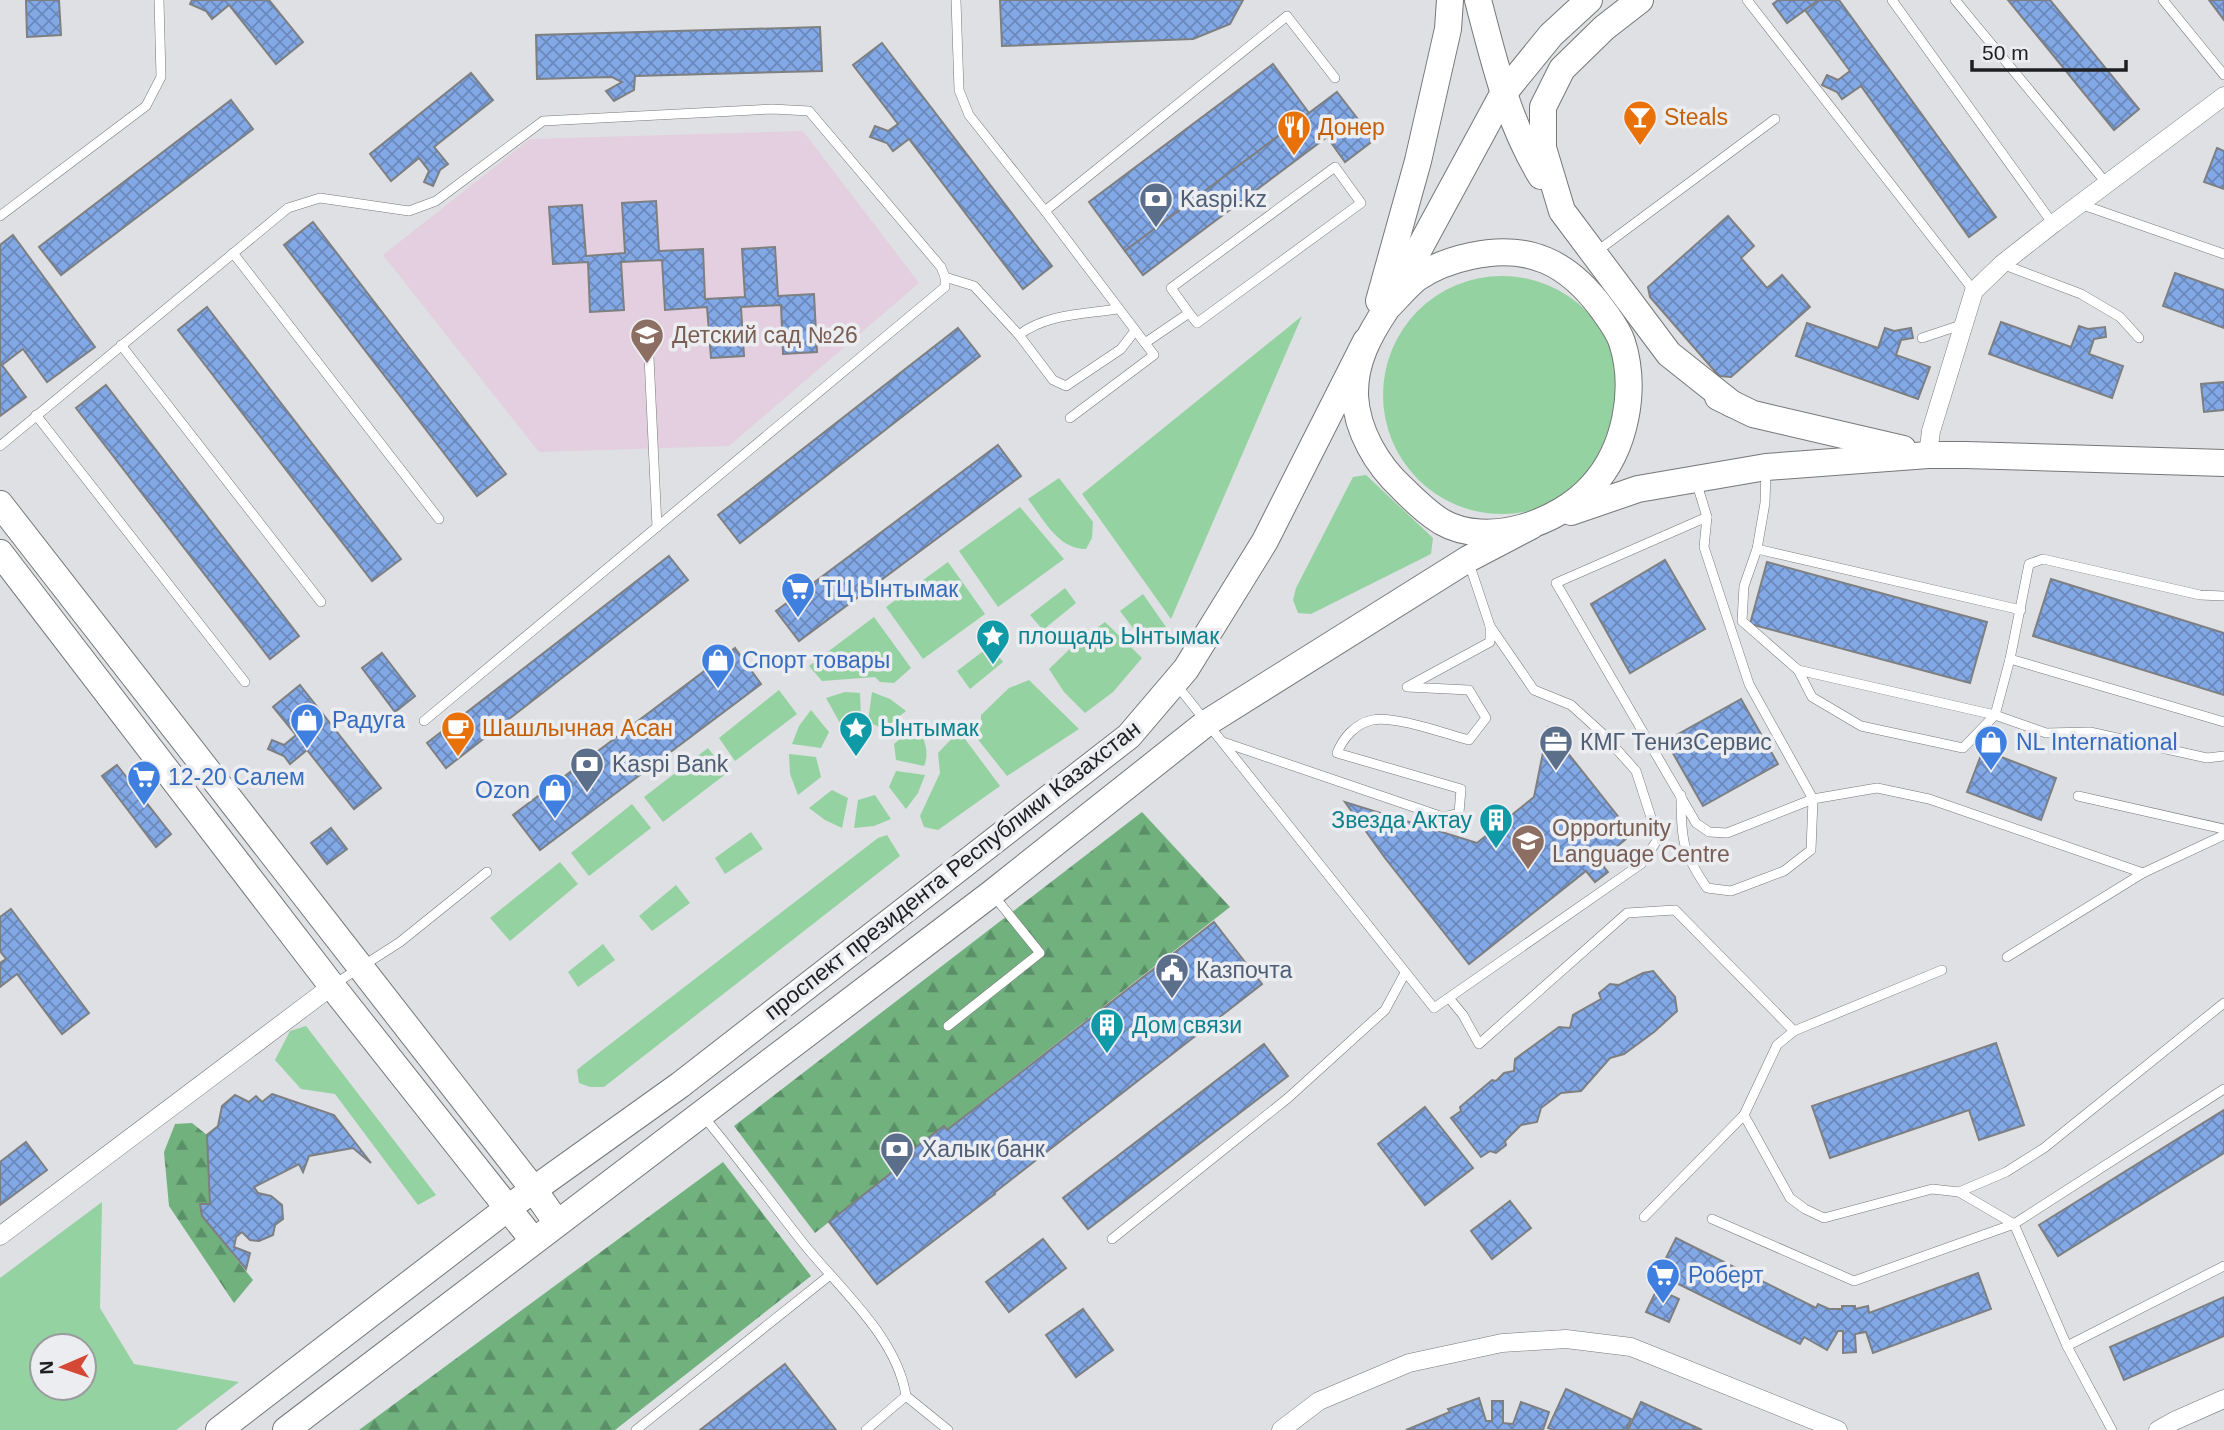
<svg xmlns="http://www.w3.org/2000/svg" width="2224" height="1430" viewBox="0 0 2224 1430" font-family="Arial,sans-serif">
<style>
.education{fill:#e3cfdf}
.green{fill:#94d2a1;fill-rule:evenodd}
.forest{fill:url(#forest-firs)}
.building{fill:url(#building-cross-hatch);stroke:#7d7f81;stroke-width:2}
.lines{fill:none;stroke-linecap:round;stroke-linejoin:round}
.lane-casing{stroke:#767779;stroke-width:10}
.street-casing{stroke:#767779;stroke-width:19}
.secondary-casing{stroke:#767779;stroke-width:28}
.lane{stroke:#fff;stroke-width:9}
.street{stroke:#fff;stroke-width:18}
.secondary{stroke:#fff;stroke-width:26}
.labels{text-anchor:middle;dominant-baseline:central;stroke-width:7;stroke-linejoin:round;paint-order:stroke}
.food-label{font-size:23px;fill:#c56008;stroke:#ecedf0;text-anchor:start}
.service-label{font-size:23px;fill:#4e5e75;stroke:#ecedf0;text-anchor:start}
.education-label{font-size:23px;fill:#785e54;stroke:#ecedf0;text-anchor:start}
.shop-label{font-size:23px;fill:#366cbe;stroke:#ecedf0;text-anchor:start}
.culture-label{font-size:23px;fill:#0d838f;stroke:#ecedf0;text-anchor:start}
.street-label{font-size:23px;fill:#1e1f20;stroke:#ecedf0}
</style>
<defs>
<pattern id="forest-firs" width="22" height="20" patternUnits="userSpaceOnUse" patternTransform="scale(1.75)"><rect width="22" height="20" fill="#70b17e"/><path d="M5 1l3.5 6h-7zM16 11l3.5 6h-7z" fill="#5b8f67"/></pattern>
<pattern id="building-cross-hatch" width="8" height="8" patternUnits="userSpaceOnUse" patternTransform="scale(1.75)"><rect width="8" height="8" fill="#82a8e6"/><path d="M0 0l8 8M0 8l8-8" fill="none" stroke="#6a88ba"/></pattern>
</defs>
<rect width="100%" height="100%" fill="#dee0e3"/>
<polygon class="education" points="803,131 919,283 729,446 539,452 383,255 530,139"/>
<g class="green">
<circle cx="1502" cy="395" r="119"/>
<polygon points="1302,316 1171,619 1082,494"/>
<polygon points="1366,475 1433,538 1431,554 1311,614 1298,613 1293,600 1296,588 1353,477"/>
<path d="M1059 478 1093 522 1092 538 1086 549C1058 549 1044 520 1028 499Z"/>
<polygon points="1020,507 1064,559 998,607 959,551"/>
<polygon points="948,562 985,614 923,659 886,607"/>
<polygon points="1065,588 1076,603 1043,630 1030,615"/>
<polygon points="1143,594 1166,627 1145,644 1120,611"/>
<polygon points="874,617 911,668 894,683 880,682 875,677 822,681 809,666"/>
<polygon points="1105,622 1142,658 1113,692 1085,713 1064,692 1049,669 1075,644"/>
<polygon points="990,646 1003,662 970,689 957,671"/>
<polygon points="1029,680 1079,729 1007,776 976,737 981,725 981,715 1009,688"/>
<polygon points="779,690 797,714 735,761 719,738"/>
<polygon points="845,692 860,693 861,719 840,723 826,698"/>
<polygon points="872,692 890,699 906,711 884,729 868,722"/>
<polygon points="811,710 829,732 821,748 792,744 799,726"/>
<path d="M917 725C924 739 930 751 924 766L896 760 894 744Z"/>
<polygon points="959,731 1000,786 938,830 924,827 920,816 940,773 938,753"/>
<polygon points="708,748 727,773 663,822 644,797"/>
<polygon points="789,754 816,757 821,777 798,795 790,774"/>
<polygon points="896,771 925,775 918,793 906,809 889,787"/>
<polygon points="832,790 848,798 842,828 825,820 809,808"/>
<polygon points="875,795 891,819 874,826 854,828 858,800"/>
<polygon points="632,804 651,828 589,876 571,853"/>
<polygon points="751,832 763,849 725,874 715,858"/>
<polygon points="887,835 900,856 604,1087 590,1087 579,1083 577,1070 583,1065 878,838"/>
<polygon points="560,862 578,884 510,941 490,918"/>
<polygon points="676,885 690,903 652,931 639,916"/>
<polygon points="603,944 615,960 578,987 568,972"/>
<polygon points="306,1026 436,1195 418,1205 335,1094 301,1089 275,1060 290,1031"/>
<path d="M102 1202 100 1308 134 1364 239 1382 176 1430H0V1278ZM84 1346V1388H42V1346Z"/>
</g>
<g class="forest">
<polygon points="1142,812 1230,907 815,1233 734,1126"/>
<polygon points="192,1123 207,1135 210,1204 200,1204 202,1216 253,1280 234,1303 169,1206 164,1152 175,1124"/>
<polygon points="723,1162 811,1276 615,1430 359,1430"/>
</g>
<g class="building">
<polygon points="26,0 59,0 61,35 27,37"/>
<polygon points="192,0 269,0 303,42 276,64 229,5 212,19 206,11 190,4"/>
<polygon points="1000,0 1243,0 1230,24 1193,39 1002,46"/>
<polygon points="1778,0 1819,0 1787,23 1773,4"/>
<polygon points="1819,0 1839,0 1996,217 1969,237 1861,86 1842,99 1837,92 1822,85 1827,75 1838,80 1850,71 1805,10"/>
<polygon points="2008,0 2050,0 2139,109 2114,130"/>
<polygon points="2209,0 2224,0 2224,20"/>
<polygon points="820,27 822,71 635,76 634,90 614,101 606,91 622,82 612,77 537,79 536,35"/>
<polygon points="882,43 1052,266 1023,289 909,139 893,151 887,143 870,137 875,126 888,131 898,124 853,65"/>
<polygon points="1273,64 1309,113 1125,251 1089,202"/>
<polygon points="471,73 493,100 434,147 448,164 440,170 433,186 424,182 429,171 419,158 391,181 370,154"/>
<polygon points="1337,92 1374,140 1345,162 1327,137 1143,275 1125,251"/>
<polygon points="231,100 253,129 61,275 39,247"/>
<polygon points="2217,148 2224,151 2224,189 2204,182"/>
<polygon points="656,201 659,251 703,249 705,299 745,297 742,249 775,247 778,296 814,294 817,352 783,354 781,305 741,307 744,356 711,358 707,307 665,310 662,260 621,262 624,310 590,312 588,262 553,264 549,207 582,205 586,256 625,253 622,203"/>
<polygon points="1728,216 1754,246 1741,258 1767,288 1782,275 1810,307 1731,377 1719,376 1650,297 1648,287"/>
<polygon points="313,222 506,474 477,496 284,245"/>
<polygon points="13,235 95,347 47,382 23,349 2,365 26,397 0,416 0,245"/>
<polygon points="2175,273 2224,290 2224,328 2163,306"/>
<polygon points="207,307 401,559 372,581 178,330"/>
<polygon points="2001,322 2071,347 2079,326 2088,329 2105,327 2106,337 2094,339 2089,354 2123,366 2112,398 1989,354"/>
<polygon points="1807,323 1878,348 1885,328 1894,331 1911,328 1913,338 1901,340 1896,355 1930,367 1918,399 1796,356"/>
<polygon points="958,328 980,356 740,543 718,515"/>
<polygon points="2224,382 2224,410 2204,412 2201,384"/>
<polygon points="106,385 299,636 270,659 76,408"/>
<polygon points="998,445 1021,476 799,641 776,611"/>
<polygon points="669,556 688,580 446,768 427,743"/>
<polygon points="1665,560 1705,629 1630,673 1591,604"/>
<polygon points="1767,562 1987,622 1970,683 1750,624"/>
<polygon points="2051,579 2224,633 2224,695 2033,636"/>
<polygon points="735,648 761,684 540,850 513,815"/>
<polygon points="382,653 415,696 395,712 362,668"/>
<polygon points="300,685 381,788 354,809 307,750 290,764 284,756 268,749 272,740 284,745 296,735 273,707"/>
<polygon points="1741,699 1778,764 1703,806 1666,741"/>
<polygon points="1548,728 1632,834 1599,861 1608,872 1595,882 1586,871 1469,964 1385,858 1345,802 1477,843 1534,797"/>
<polygon points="1983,750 2056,778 2041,820 1967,792"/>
<polygon points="117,765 171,834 156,847 102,776"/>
<polygon points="331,828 347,849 327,864 311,843"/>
<polygon points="11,909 89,1013 62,1034 17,974 0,987 0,963 6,959 0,951 0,917"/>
<polygon points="1214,922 1262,984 994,1193 995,1194 877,1284 829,1222 914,1155 911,1151 944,1126 947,1130"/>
<polygon points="1653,971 1675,997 1677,1011 1654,1032 1624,1054 1610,1058 1581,1091 1561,1093 1541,1108 1537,1122 1521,1125 1505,1141 1506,1145 1496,1153 1490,1151 1481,1157 1451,1118 1461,1111 1460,1107 1492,1080 1496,1081 1504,1073 1514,1071 1515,1059 1559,1027 1570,1028 1573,1015 1601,999 1599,993 1610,984 1619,985 1643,973"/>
<polygon points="1996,1043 2024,1125 1979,1140 1969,1110 1830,1158 1812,1106"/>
<polygon points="1264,1044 1288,1076 1088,1229 1063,1198"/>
<polygon points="272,1094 334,1115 371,1163 353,1148 309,1156 303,1172 299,1164 254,1187 258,1193 271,1196 282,1205 283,1219 275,1225 273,1235 259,1241 250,1240 242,1232 236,1237 234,1247 250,1253 246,1269 202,1216 200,1204 210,1204 207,1135 218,1126 222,1106 235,1095 249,1102 256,1096 262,1102"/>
<polygon points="1425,1107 1473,1168 1425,1205 1378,1144"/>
<polygon points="2224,1110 2224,1153 2058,1256 2039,1225"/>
<polygon points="26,1142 47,1170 0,1205 0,1162"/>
<polygon points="1510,1201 1531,1228 1492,1259 1471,1231"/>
<polygon points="1676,1238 1816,1308 1818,1304 1829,1309 1842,1309 1842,1306 1855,1306 1855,1309 1868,1306 1869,1313 1978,1273 1991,1309 1873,1353 1866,1332 1855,1334 1856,1352 1843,1353 1843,1331 1838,1331 1827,1350 1804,1337 1800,1344 1658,1274"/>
<polygon points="1043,1239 1066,1268 1009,1312 986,1282"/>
<polygon points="1657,1289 1679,1299 1669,1322 1646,1312"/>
<polygon points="2224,1297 2224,1336 2124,1380 2110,1347"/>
<polygon points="1083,1309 1113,1350 1076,1377 1046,1335"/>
<polygon points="785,1364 836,1430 700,1430"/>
<polygon points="1566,1389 1631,1419 1626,1430 1553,1430 1548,1428"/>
<polygon points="1479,1398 1486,1421 1492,1421 1492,1401 1503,1401 1503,1423 1513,1424 1521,1402 1549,1412 1543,1430 1406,1430 1450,1412 1448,1409"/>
<polygon points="1641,1402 1702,1430 1628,1430"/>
</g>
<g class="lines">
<g class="lane-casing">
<g id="lane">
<polyline points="956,0 959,90 969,115 1045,211 1154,355 1070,418"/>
<polyline points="1747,0 1974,291"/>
<polyline points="1892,0 2053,224"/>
<polyline points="1955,0 2107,184"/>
<polyline points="2163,0 2224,75"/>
<polyline points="2080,204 2224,254"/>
<polyline points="1045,211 1287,16 1335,78"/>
<polyline points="0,216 146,106 161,77 159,0"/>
<polyline points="1596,252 1775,119"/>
<polyline points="233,253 439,519"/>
<polyline points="2002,264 2081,294 2120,317 2139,338"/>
<path d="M945 277 974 286 1019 335C1045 314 1085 314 1117 309"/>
<polyline points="1019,335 1053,380 1066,386 1121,349 1134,332"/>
<polyline points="648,336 657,527"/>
<polyline points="1922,338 1964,324"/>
<polyline points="1145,343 1189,313 1171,288 1335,167 1361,203 1197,323 1189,313"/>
<polyline points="121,345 321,602"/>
<polyline points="36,415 245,682"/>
<polyline points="0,446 288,208 320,198 409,211 436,201 543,121 772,109 809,111 941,267 945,277 945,287 424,721"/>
<polyline points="1766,469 1765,503 1757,549 1744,586 1742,621 1798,670"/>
<polyline points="1707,517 1556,583 1696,823 1709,832 1727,833 1813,799 1877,788 1929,799 2143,873"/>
<polyline points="1757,549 2021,610"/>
<polyline points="2224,596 2200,595 2043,559 2029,564 2010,659 2224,722"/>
<polyline points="2010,659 1995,715 1963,748 1861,726 1812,697 1798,670 1995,715 2046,733 2090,732 2207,758 2224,756"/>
<polyline points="1176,684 1434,1008 1641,864 1658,839 1636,771 1603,734 1571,705 1534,690 1490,626"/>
<path d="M1223 742 1443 817 1459 813 1461 789 1337 753C1343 738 1355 724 1372 720 1394 715 1446 734 1469 740L1486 718 1469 690 1407 687 1490 642V626L1469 563"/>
<path d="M1681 795C1681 838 1682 852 1707 888L1731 891 1784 871 1811 850 1813 799 1749 684 1704 547 1707 517 1696 481"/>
<polyline points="2078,796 2224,829"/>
<polyline points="2007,957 2143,873 2224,835"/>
<polyline points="1942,970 1794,1031 1777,1045 1744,1115 1790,1198 1805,1209 1824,1218 1932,1189 1959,1192 2014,1224"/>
<polyline points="333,985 400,942 487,872"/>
<polyline points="1449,998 1463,1015 1479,1044 1627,913 1675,910 1794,1031"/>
<polyline points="948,1026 1040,953 994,896"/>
<path d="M704 1117C738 1158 770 1201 803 1243 839 1288 897 1337 906 1396L866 1430"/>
<polyline points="1959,1192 2006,1172 2044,1148 2224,1003"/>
<polyline points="1644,1217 1744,1115"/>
<polyline points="1712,1219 1854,1281 2014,1224"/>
<polyline points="1112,1239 1288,1098 1385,1010 1405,973"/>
<polyline points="2067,1346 2014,1224 2224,1089"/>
<polyline points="906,1396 948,1430"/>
<polyline points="636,1430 830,1275"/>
<polyline points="2112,1430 2067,1346 2224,1266"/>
</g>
</g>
<g class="street-casing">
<g id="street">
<polyline points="1928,455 1931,431 1974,291 2002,264 2053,224 2224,96"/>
<polyline points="0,1236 332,986"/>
<polyline points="1281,1430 1319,1401 1409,1363 1502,1343 1566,1339 1631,1347 1838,1430"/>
<polyline points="2158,1430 2174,1421 2224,1399"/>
</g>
</g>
<g class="secondary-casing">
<g id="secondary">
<path d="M1478 0C1494 61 1508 122 1541 176"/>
<polyline points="1640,0 1604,28 1562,69 1543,107 1543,148 1562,211 1669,354 1732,404"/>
<polyline points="1379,301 1418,161 1448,29 1450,0"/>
<path d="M1387 308C1397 298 1406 287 1417 278 1433 267 1452 260 1471 256 1529 243 1569 263 1603 310 1610 320 1618 330 1622 342 1637 389 1626 449 1592 486 1559 523 1488 548 1442 522 1427 513 1414 500 1402 488 1377 465 1357 431 1355 396 1354 362 1369 335 1387 308L1503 94 1551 35 1589 0"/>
<polyline points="1718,397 1753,414 1903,449"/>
<polyline points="0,504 534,1190 557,1223"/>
<polyline points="1571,512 1638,489 1766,467 1928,455 1966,455 2224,463"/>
<polyline points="0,553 332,986 533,1240"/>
<polyline points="219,1430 508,1208 680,1085 1129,736 1186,669 1265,541 1366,341"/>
<polyline points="286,1430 992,893 1205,724 1468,559 1531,526"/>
</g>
</g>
<use href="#lane" class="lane"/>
<use href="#street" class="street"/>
<use href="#secondary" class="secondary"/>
</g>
<defs>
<g id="bar-pin" transform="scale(1.75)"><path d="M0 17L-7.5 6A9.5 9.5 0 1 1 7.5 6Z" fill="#e8710a" stroke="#ecedf0"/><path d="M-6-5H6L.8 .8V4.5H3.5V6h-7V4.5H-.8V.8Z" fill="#fff"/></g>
<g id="restaurant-pin" transform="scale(1.75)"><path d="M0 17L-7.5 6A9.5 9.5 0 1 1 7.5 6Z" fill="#e8710a" stroke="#ecedf0"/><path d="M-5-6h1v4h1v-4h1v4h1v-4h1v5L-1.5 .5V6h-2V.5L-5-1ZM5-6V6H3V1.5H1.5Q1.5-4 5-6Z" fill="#fff"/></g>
<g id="bank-pin" transform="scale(1.75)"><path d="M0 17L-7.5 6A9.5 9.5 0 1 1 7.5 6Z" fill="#5c6f8a" stroke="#ecedf0"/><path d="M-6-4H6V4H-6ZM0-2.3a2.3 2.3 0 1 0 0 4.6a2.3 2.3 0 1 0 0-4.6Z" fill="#fff"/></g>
<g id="school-pin" transform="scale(1.75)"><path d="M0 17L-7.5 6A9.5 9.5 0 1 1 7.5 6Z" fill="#8d6e63" stroke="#ecedf0"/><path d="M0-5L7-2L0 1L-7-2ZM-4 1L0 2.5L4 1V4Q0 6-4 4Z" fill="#fff"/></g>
<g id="supermarket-pin" transform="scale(1.75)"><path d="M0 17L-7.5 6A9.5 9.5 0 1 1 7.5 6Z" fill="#3f7fe0" stroke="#ecedf0"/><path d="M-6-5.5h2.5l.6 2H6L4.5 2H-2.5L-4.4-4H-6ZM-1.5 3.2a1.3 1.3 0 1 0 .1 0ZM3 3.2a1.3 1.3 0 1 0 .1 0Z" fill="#fff"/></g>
<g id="sight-pin" transform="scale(1.75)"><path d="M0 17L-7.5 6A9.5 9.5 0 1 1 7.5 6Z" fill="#0f9aa8" stroke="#ecedf0"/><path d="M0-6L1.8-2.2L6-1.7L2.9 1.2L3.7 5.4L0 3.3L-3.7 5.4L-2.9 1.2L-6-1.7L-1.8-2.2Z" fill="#fff"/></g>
<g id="shop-pin" transform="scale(1.75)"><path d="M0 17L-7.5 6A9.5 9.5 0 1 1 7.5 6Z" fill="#3f7fe0" stroke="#ecedf0"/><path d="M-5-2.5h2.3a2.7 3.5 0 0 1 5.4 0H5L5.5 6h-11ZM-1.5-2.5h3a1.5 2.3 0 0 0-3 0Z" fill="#fff"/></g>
<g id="cafe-pin" transform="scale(1.75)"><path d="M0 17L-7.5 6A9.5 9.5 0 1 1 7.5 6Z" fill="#e8710a" stroke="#ecedf0"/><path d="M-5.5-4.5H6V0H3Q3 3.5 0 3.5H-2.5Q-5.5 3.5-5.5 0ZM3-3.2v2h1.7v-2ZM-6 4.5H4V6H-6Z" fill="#fff"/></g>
<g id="office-pin" transform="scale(1.75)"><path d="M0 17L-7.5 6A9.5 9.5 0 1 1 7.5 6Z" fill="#5c6f8a" stroke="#ecedf0"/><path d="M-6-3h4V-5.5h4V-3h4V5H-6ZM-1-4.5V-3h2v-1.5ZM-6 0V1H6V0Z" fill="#fff"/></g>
<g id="building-pin" transform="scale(1.75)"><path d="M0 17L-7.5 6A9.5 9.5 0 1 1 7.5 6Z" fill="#0f9aa8" stroke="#ecedf0"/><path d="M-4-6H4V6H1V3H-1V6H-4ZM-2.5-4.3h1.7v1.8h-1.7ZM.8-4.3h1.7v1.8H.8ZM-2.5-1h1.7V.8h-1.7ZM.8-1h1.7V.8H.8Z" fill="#fff"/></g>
<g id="civic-pin" transform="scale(1.75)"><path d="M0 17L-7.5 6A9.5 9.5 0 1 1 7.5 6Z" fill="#5c6f8a" stroke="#ecedf0"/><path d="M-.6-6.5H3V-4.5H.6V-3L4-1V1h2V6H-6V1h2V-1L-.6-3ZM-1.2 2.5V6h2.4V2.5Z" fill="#fff"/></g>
</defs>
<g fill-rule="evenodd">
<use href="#bar-pin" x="1640" y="117"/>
<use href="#restaurant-pin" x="1294" y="127"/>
<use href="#bank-pin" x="1156" y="199"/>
<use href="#school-pin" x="647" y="335"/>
<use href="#supermarket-pin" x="798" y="589"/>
<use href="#sight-pin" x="993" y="636"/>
<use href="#shop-pin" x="718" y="660"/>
<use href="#shop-pin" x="307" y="720"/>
<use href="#cafe-pin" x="458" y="728"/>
<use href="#sight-pin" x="856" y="728"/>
<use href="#office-pin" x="1556" y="742"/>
<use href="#shop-pin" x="1991" y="742"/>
<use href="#bank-pin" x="587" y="764"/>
<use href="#supermarket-pin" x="144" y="777"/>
<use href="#shop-pin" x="555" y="790"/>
<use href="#building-pin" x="1496" y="820"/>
<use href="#school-pin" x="1528" y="841"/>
<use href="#civic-pin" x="1172" y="970"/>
<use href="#building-pin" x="1107" y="1025"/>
<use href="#bank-pin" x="897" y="1149"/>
<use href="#supermarket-pin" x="1663" y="1275"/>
</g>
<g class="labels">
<g class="food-label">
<text x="1664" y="117">Steals</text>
<text x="1318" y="127">Донер</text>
<text x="482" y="728">Шашлычная Асан</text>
</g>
<g class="service-label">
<text x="1180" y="199">Kaspi.kz</text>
<text x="1580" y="742">КМГ ТенизСервис</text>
<text x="612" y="764">Kaspi Bank</text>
<text x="1196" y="970">Казпочта</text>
<text x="922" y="1149">Халык банк</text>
</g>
<g class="education-label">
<text x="672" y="335">Детский сад №26</text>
<text x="1552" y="828">Opportunity<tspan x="1552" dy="26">Language Centre</tspan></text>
</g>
<g class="shop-label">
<text x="822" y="589">ТЦ Ынтымак</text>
<text x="742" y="660">Спорт товары</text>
<text x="332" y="720">Радуга</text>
<text x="2016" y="742">NL International</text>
<text x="168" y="777">12-20 Салем</text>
<text x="530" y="790" text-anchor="end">Ozon</text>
<text x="1688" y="1275">Роберт</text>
</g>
<g class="culture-label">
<text x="1018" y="636">площадь Ынтымак</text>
<text x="880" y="728">Ынтымак</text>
<text x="1472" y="820" text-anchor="end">Звезда Актау</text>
<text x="1132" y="1025">Дом связи</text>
</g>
<g class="street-label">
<text transform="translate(952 870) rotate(-38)">проспект президента Республики Казахстан</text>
</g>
</g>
<g transform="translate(63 1367) rotate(268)"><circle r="33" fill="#ecedf0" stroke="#9a9b9d" stroke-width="2"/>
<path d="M0-5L12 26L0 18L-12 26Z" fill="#d54836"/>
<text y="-10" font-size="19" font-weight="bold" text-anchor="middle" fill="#1e1f20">N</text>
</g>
<path d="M1972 60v10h154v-10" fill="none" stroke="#1e1f20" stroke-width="3.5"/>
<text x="1982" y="60" font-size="21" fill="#1e1f20" stroke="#ecedf0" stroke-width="5" paint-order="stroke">50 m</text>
</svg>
